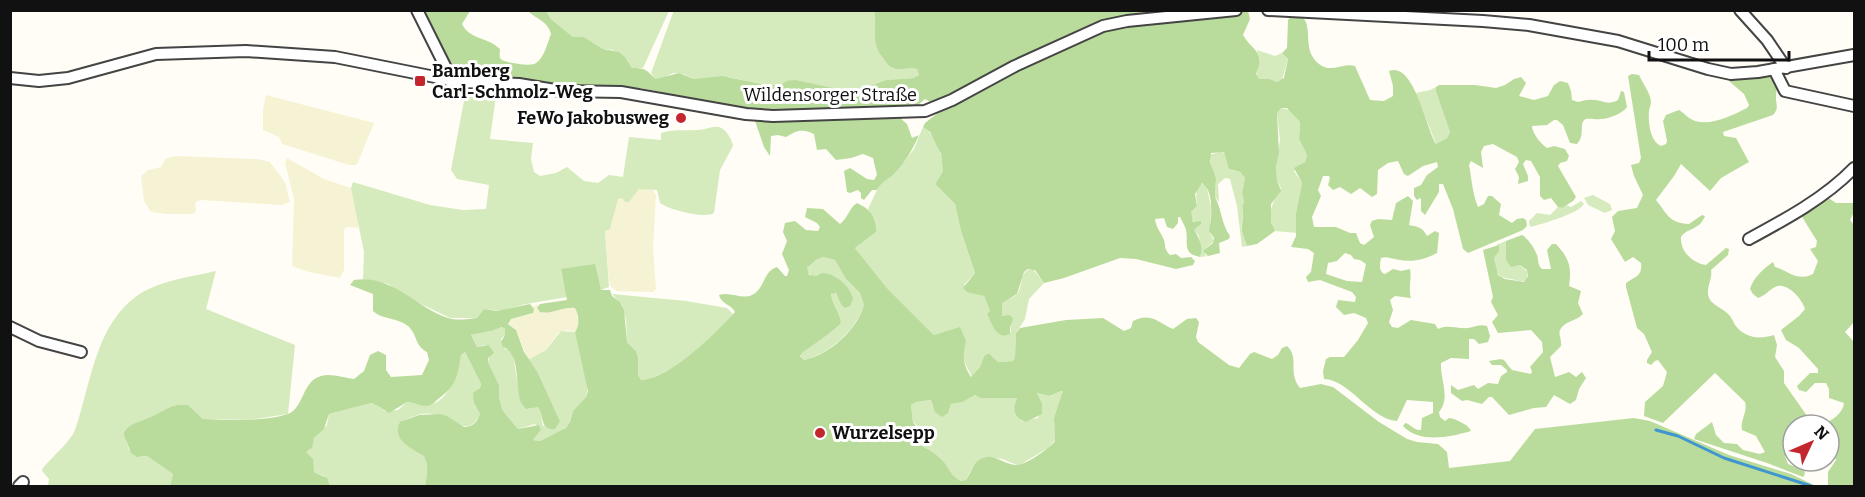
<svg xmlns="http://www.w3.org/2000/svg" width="1865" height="497" viewBox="0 0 1865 497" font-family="Bitter,serif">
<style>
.farmland{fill:#f6f3d4}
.green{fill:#d5ebbd}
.forest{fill:#b9dc9c;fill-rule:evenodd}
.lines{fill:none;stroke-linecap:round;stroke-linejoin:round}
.stream{stroke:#3f96cf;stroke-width:3}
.minor-casing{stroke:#444;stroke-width:14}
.minor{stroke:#fff;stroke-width:10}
.poi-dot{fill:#c4262e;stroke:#fff;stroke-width:2}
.labels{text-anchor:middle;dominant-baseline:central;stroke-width:6;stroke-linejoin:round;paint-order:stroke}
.poi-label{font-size:18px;font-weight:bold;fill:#111;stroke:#fff;text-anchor:start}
.street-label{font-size:18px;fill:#111;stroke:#fff}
</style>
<rect width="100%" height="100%" fill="#fffdf5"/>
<g class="farmland">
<polygon points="266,95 374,123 358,162 356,165 349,165 282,144 279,137 263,130 263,109"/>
<polygon points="174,156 257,159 270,162 285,182 290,202 282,205 202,200 197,201 195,204 196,211 193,214 167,214 151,212 144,201 141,176 148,170 161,167 165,159"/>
<polygon points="287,158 324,179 351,188 358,216 358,228 347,227 344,230 344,270 340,278 309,272 292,266 294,199 285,163"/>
<polygon points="639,188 652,189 656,195 653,248 656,289 653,292 617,291 611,287 609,281 605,231 608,230 611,226 617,199 633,196"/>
<polygon points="540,304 538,306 542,313 568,307 575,308 577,312 579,327 575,332 567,330 558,333 546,350 528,360 516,330 508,323 511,319 531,314 533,308 532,307"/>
</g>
<g class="green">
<path d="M674 10 874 11C878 29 869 41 883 58 885 61 889 67 893 68 900 72 909 66 917 68L919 75 916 78 886 80 853 92 813 84 766 85 728 77 694 79 683 74 673 73 663 78 656 79 651 73Z"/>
<polygon points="546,11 669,11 643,68 632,68 625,57 613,50 603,49 584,37 573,37 551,19"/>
<polygon points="1257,50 1275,56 1282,53 1288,59 1282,80 1277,82 1270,79 1259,79 1256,77 1260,59"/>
<path d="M467 85 497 89 490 139 533 143 531 159 534 172 540 176 556 173 567 167 584 181 598 183 609 175 623 177 629 137 661 140V133C675 128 691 132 705 129 709 128 715 126 719 127 726 129 732 139 733 146L720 170 714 213C704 219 670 210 660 203L657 190 639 189 629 202H625L622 198 618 199 610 229 605 231 609 287 601 290 598 282 561 270 567 297 526 304 501 311 484 309 477 318H450L415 301 388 284 363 279 364 252 351 188 353 182 430 205 463 210 486 209 489 185 457 179 451 170Z"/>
<polygon points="1436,87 1450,132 1447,138 1436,144 1416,93 1430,90"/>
<path d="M1281 108 1290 110 1300 122 1299 139 1307 155 1305 162 1294 171 1302 183 1296 213 1297 233 1275 231C1266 216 1272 202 1281 188L1277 180 1276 166 1280 140 1277 114Z"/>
<path d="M923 127C936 135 943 156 943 171L940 176 937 186 955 204 961 231 975 273 964 285 984 296 990 311 988 315C992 323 994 332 1003 336L1011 332 1010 324 1002 315V303C1006 298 1010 299 1015 296 1025 289 1017 270 1033 269L1044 283 1029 299 1025 319 1016 333 1015 357 1013 361 998 362 989 353 984 356 980 367 972 377 965 363 963 353 965 346 960 328 934 335 887 288 855 248 876 232 875 219 868 209 879 186 895 173 914 149Z"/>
<path d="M1222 151 1226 155 1231 170 1240 172 1245 178 1242 193 1244 202 1242 206C1245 216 1240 222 1242 231 1243 236 1245 241 1247 246L1242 247 1237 206 1230 179 1225 178 1218 184 1219 202 1215 197 1216 178 1211 167 1210 155Z"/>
<path d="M1204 183 1207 188 1211 207 1210 233 1214 241 1206 248 1205 255 1208 256 1200 257 1201 255 1199 236 1194 230 1199 226C1194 221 1190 220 1191 212L1197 206C1197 197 1193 187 1204 183Z"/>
<polygon points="1593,195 1610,204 1612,210 1605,213 1588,205 1584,198"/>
<path d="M1581 201 1584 204C1578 214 1544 223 1531 227L1529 224V221L1537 213 1550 215 1558 207 1562 208 1566 205 1571 207Z"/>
<path d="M1506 241V259L1517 266 1520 265 1528 272 1526 281C1520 282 1517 280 1511 279 1495 277 1497 272 1494 258L1499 249V246L1496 245Z"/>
<path d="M823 257 835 260 846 279 860 293 864 305C856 330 829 354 804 360L800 355 802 353C808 349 838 328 841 323L840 316 830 296 834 292 838 296 847 287C837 276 826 272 813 277L807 272V268L816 260Z"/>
<path d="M216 271 206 309 295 345 288 414 250 420 203 419 188 405C168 403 165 412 148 419 138 423 131 422 124 432L129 450 141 457 147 456 173 474 170 486H48L49 479 42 471 43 468C52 457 70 442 75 430 91 384 95 325 138 295 161 280 190 277 216 271Z"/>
<path d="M612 294 686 301 727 308 733 314C728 319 725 324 721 329 704 345 665 379 641 380L638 375V357L636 351 627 342 626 320 622 305Z"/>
<path d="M502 327 505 329V335L501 339 505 349 510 350 513 355 521 403 529 409 536 405C543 410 541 418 543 426L560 421 538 373 528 360 546 350 561 331 575 332 578 339 588 387 586 397 573 411 569 425 563 430 540 441 533 440 541 430 535 424 518 429 503 411 499 398V385L488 362 491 347 485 345 477 347 471 335 491 331Z"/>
<path d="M465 352 481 384 474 403 480 414C468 440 451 417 432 414 420 412 410 418 400 423 392 442 412 448 424 455 429 466 427 475 425 486H330L324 476 314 472 312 464 305 451 310 450 314 438 327 425 329 414 370 403 378 406 385 411 398 410 407 402C414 402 421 406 427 405 449 404 457 372 461 355Z"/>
<path d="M1063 390 1062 399 1054 418 1055 440 1048 448 1021 464 1017 465 1002 459 984 457 973 466 966 480 961 481C952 477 950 470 944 462 938 455 927 448 919 445L921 431 913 421 911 405 916 402 931 400 933 407 949 410 951 404 963 402 975 395 980 398H1015L1017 399 1015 414 1022 421 1038 418 1042 403 1037 393 1051 396Z"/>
</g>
<g class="forest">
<path d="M420 11H470L462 24C470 40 488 37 500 49 500 52 499 55 500 58 502 63 532 67 536 63 544 58 548 42 551 34 548 21 536 19 528 11H546L551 19 573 37H584L603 49 619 52 625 57 632 68C646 68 646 70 656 79L679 73 694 79 722 76 766 85H780L787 81 795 80 853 92 886 80 914 78 919 75 917 69C909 66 900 72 893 68 889 67 885 61 883 58 869 41 878 29 874 11H1248L1250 19 1243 35C1253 52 1266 51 1256 74L1259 79H1270L1277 82 1284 78 1288 59 1282 53 1287 48 1288 20 1291 16 1302 17C1314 27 1301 50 1319 64 1332 74 1342 62 1355 66L1370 100 1384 101 1393 96V86L1389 71C1414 61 1426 128 1436 144L1447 138 1450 132 1436 91V87L1439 85H1475L1496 88 1505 85 1514 79 1521 77 1526 83 1519 96 1534 100 1548 96 1554 85 1560 81 1568 83 1571 91 1572 100 1578 102C1583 101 1588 99 1593 100 1603 100 1607 106 1618 100L1621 91 1624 92 1627 107C1623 113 1609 119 1601 119 1597 120 1590 118 1586 119 1578 122 1586 135 1577 144L1570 143 1563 125 1557 120H1554L1547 125 1532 126C1532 133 1541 144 1547 148L1554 146 1565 149 1569 156 1567 161 1560 163 1558 166 1576 197 1573 201 1562 208 1558 207 1551 198 1544 200 1540 196V177L1531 161 1526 160 1523 164 1528 176V181L1518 184 1519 177 1515 169 1519 162 1517 157 1493 144 1484 146 1481 152 1483 168 1471 161 1469 165C1472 180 1472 192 1478 207L1484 204 1488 196H1492L1501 204 1499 215 1512 223 1517 219 1523 218 1526 220 1527 226 1523 230 1468 253 1463 249 1453 209 1443 184H1439V192L1425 215 1421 211V199L1420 198 1417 200 1414 196V188L1421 185 1427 175 1438 167 1437 162 1423 166 1408 176 1404 174 1398 161 1388 163 1378 170 1377 194 1372 197 1360 188 1351 194 1340 187 1333 190 1328 185 1330 178 1329 176H1323L1318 190 1321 196 1312 217 1314 227H1336L1350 233H1356L1360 243 1364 245 1374 237 1370 225 1372 221 1378 219 1392 220 1396 203 1408 196 1413 201 1409 225C1419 227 1422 227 1427 236L1435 231 1439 233 1437 253C1424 260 1411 263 1395 259 1389 258 1387 256 1381 258 1380 264 1378 271 1385 274L1393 269 1401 271 1410 269C1412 279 1408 289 1411 298L1395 296 1390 300 1393 310 1389 322 1392 327 1398 328 1411 320 1435 324 1438 329C1447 324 1458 329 1468 328 1475 327 1480 324 1487 326L1490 336 1488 342 1479 344 1474 339H1469V359L1451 358 1441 363C1440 379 1451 398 1439 412L1440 417 1445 421 1449 418C1456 419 1469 425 1471 431 1450 437 1420 444 1403 426L1405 423C1411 424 1414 431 1421 430L1422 418 1433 413V402L1407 400 1397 421C1370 419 1350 380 1324 379L1323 371 1326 359 1330 357H1344L1358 340 1368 323 1366 318 1354 313 1344 315 1336 307 1338 300 1355 302 1356 297 1352 292 1320 280 1308 282 1306 277 1311 272 1314 253 1308 249 1291 247 1296 236V213L1302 183 1294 168 1305 162 1307 155 1299 139 1300 122 1287 108H1281L1277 114 1279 153 1276 166 1277 180 1281 191 1271 204V222L1275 231 1257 244 1247 246C1245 241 1243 236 1242 231 1241 222 1245 216 1242 206L1244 202 1242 193 1245 178 1240 172 1229 169 1224 152 1211 153 1210 162 1216 178 1215 197C1222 210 1221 223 1230 236L1229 239 1219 243 1220 253 1208 256 1204 252V250L1213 243 1214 238 1209 231C1212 218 1214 190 1202 183L1195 194 1197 206 1191 212 1193 222 1201 221V224L1194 230C1199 237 1204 248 1200 257 1181 253 1189 243 1186 230 1185 226 1182 221 1180 217H1178V223L1173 229 1167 227 1164 218 1155 219C1156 228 1161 232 1164 240 1166 247 1164 249 1170 255L1176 254 1181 258 1191 257 1195 261 1193 265 1176 269 1136 259 1120 258 1064 278 1044 283 1035 270 1028 269 1024 272 1017 294 1002 303V316L1010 315 1013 319 1010 327V334L1003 336C993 332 992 323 987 314L990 311 984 296 967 292 963 288 975 273 961 231 955 204 937 186 936 183 943 171 941 154 930 132 923 127 925 123 943 109 925 99 917 106 905 108 899 117 907 124 912 138 919 135C913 149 905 162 895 173 888 180 881 182 877 190H872L864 200 861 198V193L858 190 850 193 847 192 844 171 850 168 867 179 874 180 877 175 873 158 863 154 851 158 836 160 826 149 817 150 814 134C801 128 796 131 786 137L778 135 771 136 770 156 764 147 754 118 665 96 661 92 641 88H566L460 78 456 75ZM1345 253 1351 255 1354 259 1360 260 1366 264 1362 282 1347 281 1326 274 1328 263 1337 261Z"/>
<path d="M1766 72C1781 86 1776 82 1776 100 1777 107 1778 109 1773 115L1723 132 1724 136 1736 138 1749 162 1721 178 1710 191 1681 164 1674 176 1656 200C1667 213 1668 223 1689 224L1702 215 1705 216C1699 231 1688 227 1681 237 1680 251 1692 263 1706 265L1726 248 1729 249 1728 255 1711 270C1713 279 1705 289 1709 298 1712 305 1722 308 1727 313 1731 316 1733 321 1735 325 1745 338 1759 340 1774 335L1777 345 1775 357 1784 371V383L1812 423V425H1793V431L1790 435 1793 439V449L1788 451 1785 456 1788 464 1804 470 1805 474 1803 477 1767 463 1694 439 1696 434 1712 422 1716 435 1724 443 1737 444 1743 450 1760 454 1765 452 1756 436 1742 430C1740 420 1748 412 1745 402L1715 373 1663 423 1644 416 1645 402 1663 386 1667 372 1658 360 1655 361 1651 365 1647 363V360L1652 352 1644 334 1637 328 1626 287V283C1634 277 1643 276 1641 263L1633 257 1625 262 1611 239 1615 231 1612 217 1618 211 1637 208 1643 195 1634 176 1631 165 1639 163 1641 158 1628 76 1632 74 1639 75C1642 82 1651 94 1651 102 1651 105 1649 108 1649 111 1648 123 1650 141 1661 146L1666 144 1667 141 1663 121 1666 115 1679 110C1684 113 1689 119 1695 121 1712 126 1733 115 1747 108L1749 105 1744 94 1729 81V78Z"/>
<path d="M1824 195 1836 203H1854V212L1850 220 1854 225V322L1845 332 1854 342V486H1828V472L1836 460 1829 445V425H1821C1831 421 1843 414 1844 403L1829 398V389L1826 383H1815L1806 392 1799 390 1797 386 1810 373H1818V369L1799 348 1786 340 1781 330 1799 316 1805 309C1802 299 1787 281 1775 287 1769 290 1765 296 1758 298L1753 294 1750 289C1753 278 1764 268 1773 262L1775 267C1789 271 1797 282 1813 274L1818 261 1810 249 1816 247 1817 241 1799 212Z"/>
<path d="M857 203C870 209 877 217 876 232L855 248 887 288 934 335 960 327 966 341C963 356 962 363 971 377L980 367 984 356 989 353 998 362 1013 361 1015 357 1016 333 1020 328 1066 320 1103 318 1124 331 1131 328 1133 321C1150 312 1158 322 1173 329L1187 319 1196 318 1199 322 1196 337 1198 342 1229 365 1239 368 1250 354 1254 352 1272 359 1278 355 1282 348 1287 346C1300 358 1287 372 1300 388L1321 384 1333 387 1379 422 1407 439 1417 442 1438 444 1447 452 1449 468 1510 461 1535 429 1634 418 1650 421 1729 455 1791 474 1816 486H425C427 475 429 466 424 456 412 448 391 441 400 422L419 415 440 414 447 416 464 427C473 427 477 422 480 414L474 403 473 393 480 388 481 384 465 352 461 355C457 377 457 385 438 399 435 402 431 406 426 406 420 406 414 402 407 402L389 413 378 406 371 403 329 414 324 429 314 438 312 448 306 452 313 459 314 472 327 478 330 486H170L173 474 147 456 137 457 131 453 124 435V432C131 422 138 423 148 418 165 412 168 403 188 405L203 419C229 420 263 422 288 414 304 408 302 381 321 376 331 373 344 378 354 379L364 371 370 355 378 351 386 355V370L391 377 422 375 429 360 427 352C414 345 418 335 408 326 397 317 382 320 373 311V294L350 285 354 280C392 274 415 307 448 318 457 321 468 319 477 318L484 309 497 311 530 304 534 309 533 313 511 319 508 324 516 330 524 352 538 373 560 421 555 429C539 430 545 416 538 407L526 409 521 403C515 387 521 353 503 347L501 342 505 335V329L502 327 491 331 471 335 477 347 489 345 494 353 488 358V362L499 385V398L503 411 518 429 539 425 541 430 533 440 540 441 566 428 570 422 573 411 586 397 588 391 575 332C580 325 579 315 575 308 563 306 551 315 540 312L537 308 540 304 567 300 561 269 595 264 601 290H610L612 296 620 302 624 310 627 342 636 351 638 357V375L641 380C670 379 716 333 735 312 731 304 721 304 719 295 730 291 742 300 752 295 765 289 763 271 777 267L785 276H787L789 270 782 254 787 241 783 232 785 223 795 221 806 230 818 231 820 227 817 223 805 217 807 208 823 209 840 224C848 218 849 208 857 203ZM823 257 835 260 846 279 860 293 864 305C857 330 829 355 804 360L800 356 802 353C808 349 838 328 841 323 841 313 831 303 831 294L836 293 841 304 845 308 850 306 853 299C850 285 836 274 822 273L816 276 809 275 807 268 816 260ZM1061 391H1063L1054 418 1055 441C1050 448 1025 466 1015 465 1002 464 992 451 979 460 972 465 971 473 966 480L961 481C952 477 950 470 944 462 938 455 927 448 919 445L922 435 913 422 911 405 916 402 931 400 935 412 942 417 948 413 951 404 963 402 975 395 980 398H1015L1017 399C1012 410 1014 418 1026 422L1042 414V403L1037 393 1050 396Z"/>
<path d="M1522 235C1527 237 1535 249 1537 255 1539 261 1537 264 1542 269H1551L1547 250 1552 244H1556C1569 258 1572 267 1569 286L1581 291 1578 303 1583 314C1577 321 1564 321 1560 330 1558 334 1562 340 1561 346L1550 357 1555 377 1569 372 1576 377 1582 372 1586 378 1579 389 1576 400 1570 404 1554 395 1546 407 1534 408 1509 415 1492 397H1489L1482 404 1467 400 1462 401 1451 393V385L1458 390 1474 385 1478 389 1488 383 1498 384 1501 376 1507 372V370L1501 365H1492L1489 361C1508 358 1501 358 1512 370L1531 374 1532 371 1530 367 1543 352 1542 342 1531 330 1498 333 1492 322 1498 315 1491 302 1493 297 1483 250 1499 245V251L1494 258 1498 275 1505 279 1524 282 1528 276 1527 270 1520 265 1511 267 1506 260V241Z"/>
</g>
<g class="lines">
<polyline class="stream" points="1656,430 1678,436 1724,458 1811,486"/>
<g class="minor-casing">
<g id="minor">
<polyline points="417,10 446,68 450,81"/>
<polyline points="1268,10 1483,21 1529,25 1618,41 1708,69 1731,74 1758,72 1854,55"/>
<polyline points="1740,10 1767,40 1786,68"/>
<polyline points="1774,69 1785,91 1854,106"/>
<polyline points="10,78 39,81 68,78 156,54 246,51 335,57 460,82 519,84 561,91 621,92 746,114 773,116 925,111 952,100 1015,66 1103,26 1127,21 1236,10"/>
<path d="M1749 239C1786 219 1825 198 1854 168"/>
<polyline points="10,327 39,341 81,352"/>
<polyline points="19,486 23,482"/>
</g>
</g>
<use href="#minor" class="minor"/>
</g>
<g class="poi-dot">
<rect x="414" y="75" width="12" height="12" rx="3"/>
<circle cx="681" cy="118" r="6"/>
<circle cx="820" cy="433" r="6"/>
</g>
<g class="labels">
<g class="poi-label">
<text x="432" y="71">Bamberg<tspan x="432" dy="21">Carl-Schmolz-Weg</tspan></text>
<text x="669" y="118" text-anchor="end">FeWo Jakobusweg</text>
<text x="832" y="433">Wurzelsepp</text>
</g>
<g class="street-label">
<text x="830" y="95">Wildensorger Straße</text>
</g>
</g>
<rect width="1865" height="497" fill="none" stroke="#111111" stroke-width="24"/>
<g transform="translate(1811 443) rotate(46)"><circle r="28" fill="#ffffff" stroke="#a0a0a0" stroke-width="1.5"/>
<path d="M0-4.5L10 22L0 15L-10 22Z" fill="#c4262e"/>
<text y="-9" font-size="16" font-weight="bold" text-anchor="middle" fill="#111111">N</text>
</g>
<path d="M1649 51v9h140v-9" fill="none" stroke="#111111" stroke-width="3"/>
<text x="1658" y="51" font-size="18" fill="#111111" stroke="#ffffff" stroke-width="4.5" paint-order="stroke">100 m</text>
</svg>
